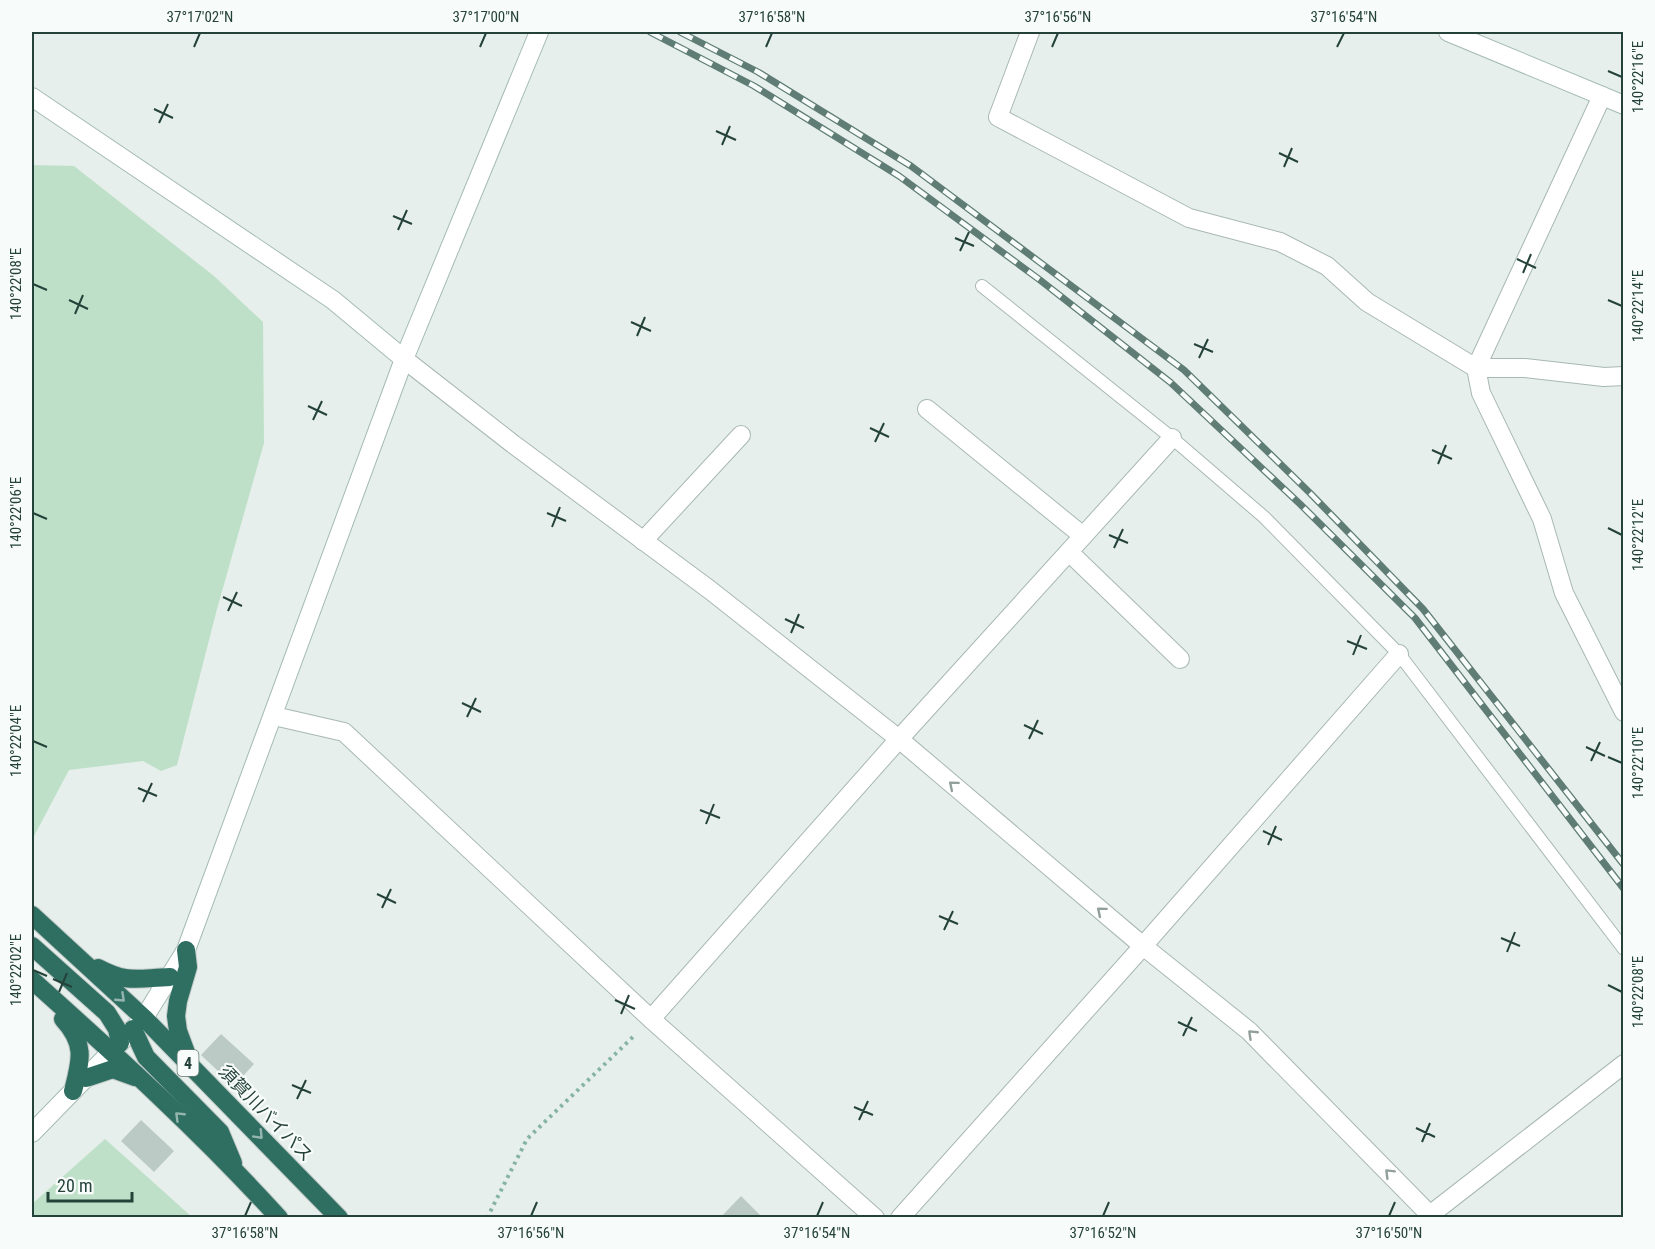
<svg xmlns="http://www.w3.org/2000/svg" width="1655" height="1249" viewBox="0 0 1655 1249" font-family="'Roboto Condensed','Noto Sans JP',sans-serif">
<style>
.green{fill:#bfe0c8}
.building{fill:#bbcac4}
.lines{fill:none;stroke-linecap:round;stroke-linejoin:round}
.lane-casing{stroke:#a8b8b2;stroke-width:14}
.street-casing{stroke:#a8b8b2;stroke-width:20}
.secondary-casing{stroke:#a4bbb3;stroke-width:20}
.highway-casing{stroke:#c2cac8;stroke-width:20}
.path{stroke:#86b3a5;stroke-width:4;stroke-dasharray:3 4.5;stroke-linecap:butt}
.lane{stroke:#fff;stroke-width:12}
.street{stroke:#fff;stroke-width:18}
.secondary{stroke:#fff;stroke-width:18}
.highway{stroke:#2f6f62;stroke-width:18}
.rail-casing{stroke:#5f7d75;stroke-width:7}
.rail{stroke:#f7fbf9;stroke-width:4.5;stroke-dasharray:14;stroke-linecap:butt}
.oneway{stroke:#92a09c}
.oneway2{stroke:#93b5ae}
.ticks{fill:none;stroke:#24423a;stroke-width:2}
.labels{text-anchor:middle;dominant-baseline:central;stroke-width:4.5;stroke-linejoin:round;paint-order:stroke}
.shield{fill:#f7fbf9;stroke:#637a73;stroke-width:1.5}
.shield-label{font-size:16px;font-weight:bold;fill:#24423a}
.street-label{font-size:18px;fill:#24423a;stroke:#f7fbf9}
.neatline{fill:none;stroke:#24423a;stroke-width:2}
.ticks-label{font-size:15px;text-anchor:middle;fill:#24423a}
</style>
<rect width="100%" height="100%" fill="#e6efeb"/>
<g class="green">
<polygon points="32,165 74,166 214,276 263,322 264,443 217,609 177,765 161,771 143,761 69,770 33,838 32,837"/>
<polygon points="105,1139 192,1217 32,1217 32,1204"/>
</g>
<g class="building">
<polygon points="221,1034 254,1064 234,1086 201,1055"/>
<polygon points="141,1120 174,1151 154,1172 121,1141"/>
<polygon points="741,1196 763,1218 720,1218"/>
</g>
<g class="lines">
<g class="lane-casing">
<polyline id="lane" points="982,286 1172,438 1264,517 1399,654 1624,949"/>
</g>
<g class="street-casing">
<g id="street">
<polyline points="1030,32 998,117 1189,218 1280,242 1327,266 1367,302 1476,368 1525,368 1604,377 1624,376"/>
<polyline points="1602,96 1476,368 1481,393 1542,519 1564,593 1624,712"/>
<polyline points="404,359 513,444 710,590 899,739 1143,946 1249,1031 1433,1218"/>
<polyline points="927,409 1083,536"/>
<polyline points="643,541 741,435"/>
<polyline points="1069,552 1180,659"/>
<polyline points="274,716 344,732 651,1019 875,1218"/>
<polyline points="651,1019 899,739 1172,438"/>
<polyline points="900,1218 1143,946 1399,654"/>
<polyline points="1426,1218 1624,1064"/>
</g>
</g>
<g class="secondary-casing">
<g id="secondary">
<polyline points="1448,32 1624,105"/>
<polyline points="32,97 333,300 404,359"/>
<polyline points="32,1133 144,1018 186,950 404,359 539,32"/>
</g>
</g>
<g class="highway-casing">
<g id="highway">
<polyline points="32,915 144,1018 339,1218"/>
<polyline points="32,946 107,1013 117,1029 120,1043"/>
<polyline points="186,950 188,967 178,1001 176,1016 178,1031 188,1058"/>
<path d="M98 968C128 984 138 978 170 977"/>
<path d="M32 980C117 1056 202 1133 279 1218"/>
<path d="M63 1019C86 1044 81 1060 73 1091"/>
<polyline points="133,1029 146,1057 220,1132 233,1163"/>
<polyline points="86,1078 113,1069 135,1077"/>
</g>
</g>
<polyline class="path" points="487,1218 527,1139 636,1034"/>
<use href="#lane" class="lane"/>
<use href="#street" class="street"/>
<use href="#secondary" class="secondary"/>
<use href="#highway" class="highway"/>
<g class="rail-casing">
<g id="rail">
<polyline points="650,32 754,86 899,176 1040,280 1170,382 1300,504 1415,618 1624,889"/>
<polyline points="680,32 758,72 911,166 1184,370 1310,493 1423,609 1624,865"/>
</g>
</g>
<use href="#rail" class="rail"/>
</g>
<defs><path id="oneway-chevron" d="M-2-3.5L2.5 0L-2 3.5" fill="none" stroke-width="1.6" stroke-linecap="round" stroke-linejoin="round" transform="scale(1.5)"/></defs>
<g class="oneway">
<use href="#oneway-chevron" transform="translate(953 785) rotate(-140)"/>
<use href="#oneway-chevron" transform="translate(1101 911) rotate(-140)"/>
<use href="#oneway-chevron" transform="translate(1252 1034) rotate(-136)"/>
<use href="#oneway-chevron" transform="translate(1389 1173) rotate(-135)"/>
</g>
<g class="oneway2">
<use href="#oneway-chevron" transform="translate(121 998) rotate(43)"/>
<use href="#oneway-chevron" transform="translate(179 1116) rotate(-136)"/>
<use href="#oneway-chevron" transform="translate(259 1135) rotate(46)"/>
</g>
<path class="ticks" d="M194 47 200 33M480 47 486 33M766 47 772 33M1052 47 1058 33M1337 47 1344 33M1608 71 1622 77M154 109 173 118M159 123 168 104M716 131 736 140M722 145 730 126M1279 153 1298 162M1284 167 1292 148M393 216 412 224M398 230 407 210M955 238 974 246M960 251 969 232M1517 259 1536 268M1523 273 1531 254M33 284 47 290M69 300 88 309M1608 300 1622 306M75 314 83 295M631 322 651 331M637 336 645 317M1194 344 1213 352M1199 358 1208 339M308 406 327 415M313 420 322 401M870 428 889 437M875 442 884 423M1432 450 1452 459M1438 464 1446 445M33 513 47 519M547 513 566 521M552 527 560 507M1608 528 1622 535M1109 535 1128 543M1114 548 1123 529M223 597 242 606M228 611 237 592M785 619 804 628M791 633 799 614M1347 641 1367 649M1353 655 1361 635M462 703 481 712M467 717 476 698M1024 725 1043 734M1029 739 1038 720M33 741 47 747M1586 747 1605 756M1608 757 1622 763M1591 761 1600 742M138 788 157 796M143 802 152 783M700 810 720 818M706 824 714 804M1263 831 1282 840M1268 845 1276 826M377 894 396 903M382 908 391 889M939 916 958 924M944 930 953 911M1501 938 1520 946M1507 952 1515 932M33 970 47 976M53 979 72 987M1608 985 1622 992M59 992 67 973M615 1000 635 1009M621 1014 629 995M1178 1022 1197 1031M1183 1036 1192 1017M292 1085 311 1093M297 1099 306 1080M854 1107 873 1115M859 1120 868 1101M1416 1128 1435 1137M1422 1142 1430 1123M245 1216 251 1202M531 1216 537 1202M817 1216 823 1202M1103 1216 1109 1202M1389 1216 1395 1202"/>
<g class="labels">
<rect class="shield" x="177.5" y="1050" width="21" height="26" rx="4.5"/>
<g class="shield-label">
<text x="188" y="1063">4</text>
</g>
<g class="street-label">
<text transform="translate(266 1113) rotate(46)">須賀川バイパス</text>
</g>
</g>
<rect width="1655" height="1249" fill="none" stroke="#f7fbf9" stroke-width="66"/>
<path d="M48 1192v9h84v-9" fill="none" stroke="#24423a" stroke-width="3"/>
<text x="57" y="1192" font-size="18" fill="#24423a" stroke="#f7fbf9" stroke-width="4.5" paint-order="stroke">20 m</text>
<rect x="33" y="33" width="1589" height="1183" class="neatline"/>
<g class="ticks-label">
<text x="200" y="22">37°17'02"N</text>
<text x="486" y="22">37°17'00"N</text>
<text x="772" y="22">37°16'58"N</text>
<text x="1058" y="22">37°16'56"N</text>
<text x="1344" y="22">37°16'54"N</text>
<text transform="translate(1638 77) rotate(-90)" y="5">140°22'16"E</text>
<text transform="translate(16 284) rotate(-90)" y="5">140°22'08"E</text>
<text transform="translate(1638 306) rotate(-90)" y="5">140°22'14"E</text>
<text transform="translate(16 513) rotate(-90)" y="5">140°22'06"E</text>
<text transform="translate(1638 535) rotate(-90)" y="5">140°22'12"E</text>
<text transform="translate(16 741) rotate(-90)" y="5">140°22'04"E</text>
<text transform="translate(1638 763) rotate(-90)" y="5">140°22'10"E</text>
<text transform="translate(16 970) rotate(-90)" y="5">140°22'02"E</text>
<text transform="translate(1638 992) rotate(-90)" y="5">140°22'08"E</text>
<text x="245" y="1238">37°16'58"N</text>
<text x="531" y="1238">37°16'56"N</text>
<text x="817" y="1238">37°16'54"N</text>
<text x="1103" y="1238">37°16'52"N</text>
<text x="1389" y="1238">37°16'50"N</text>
</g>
</svg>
